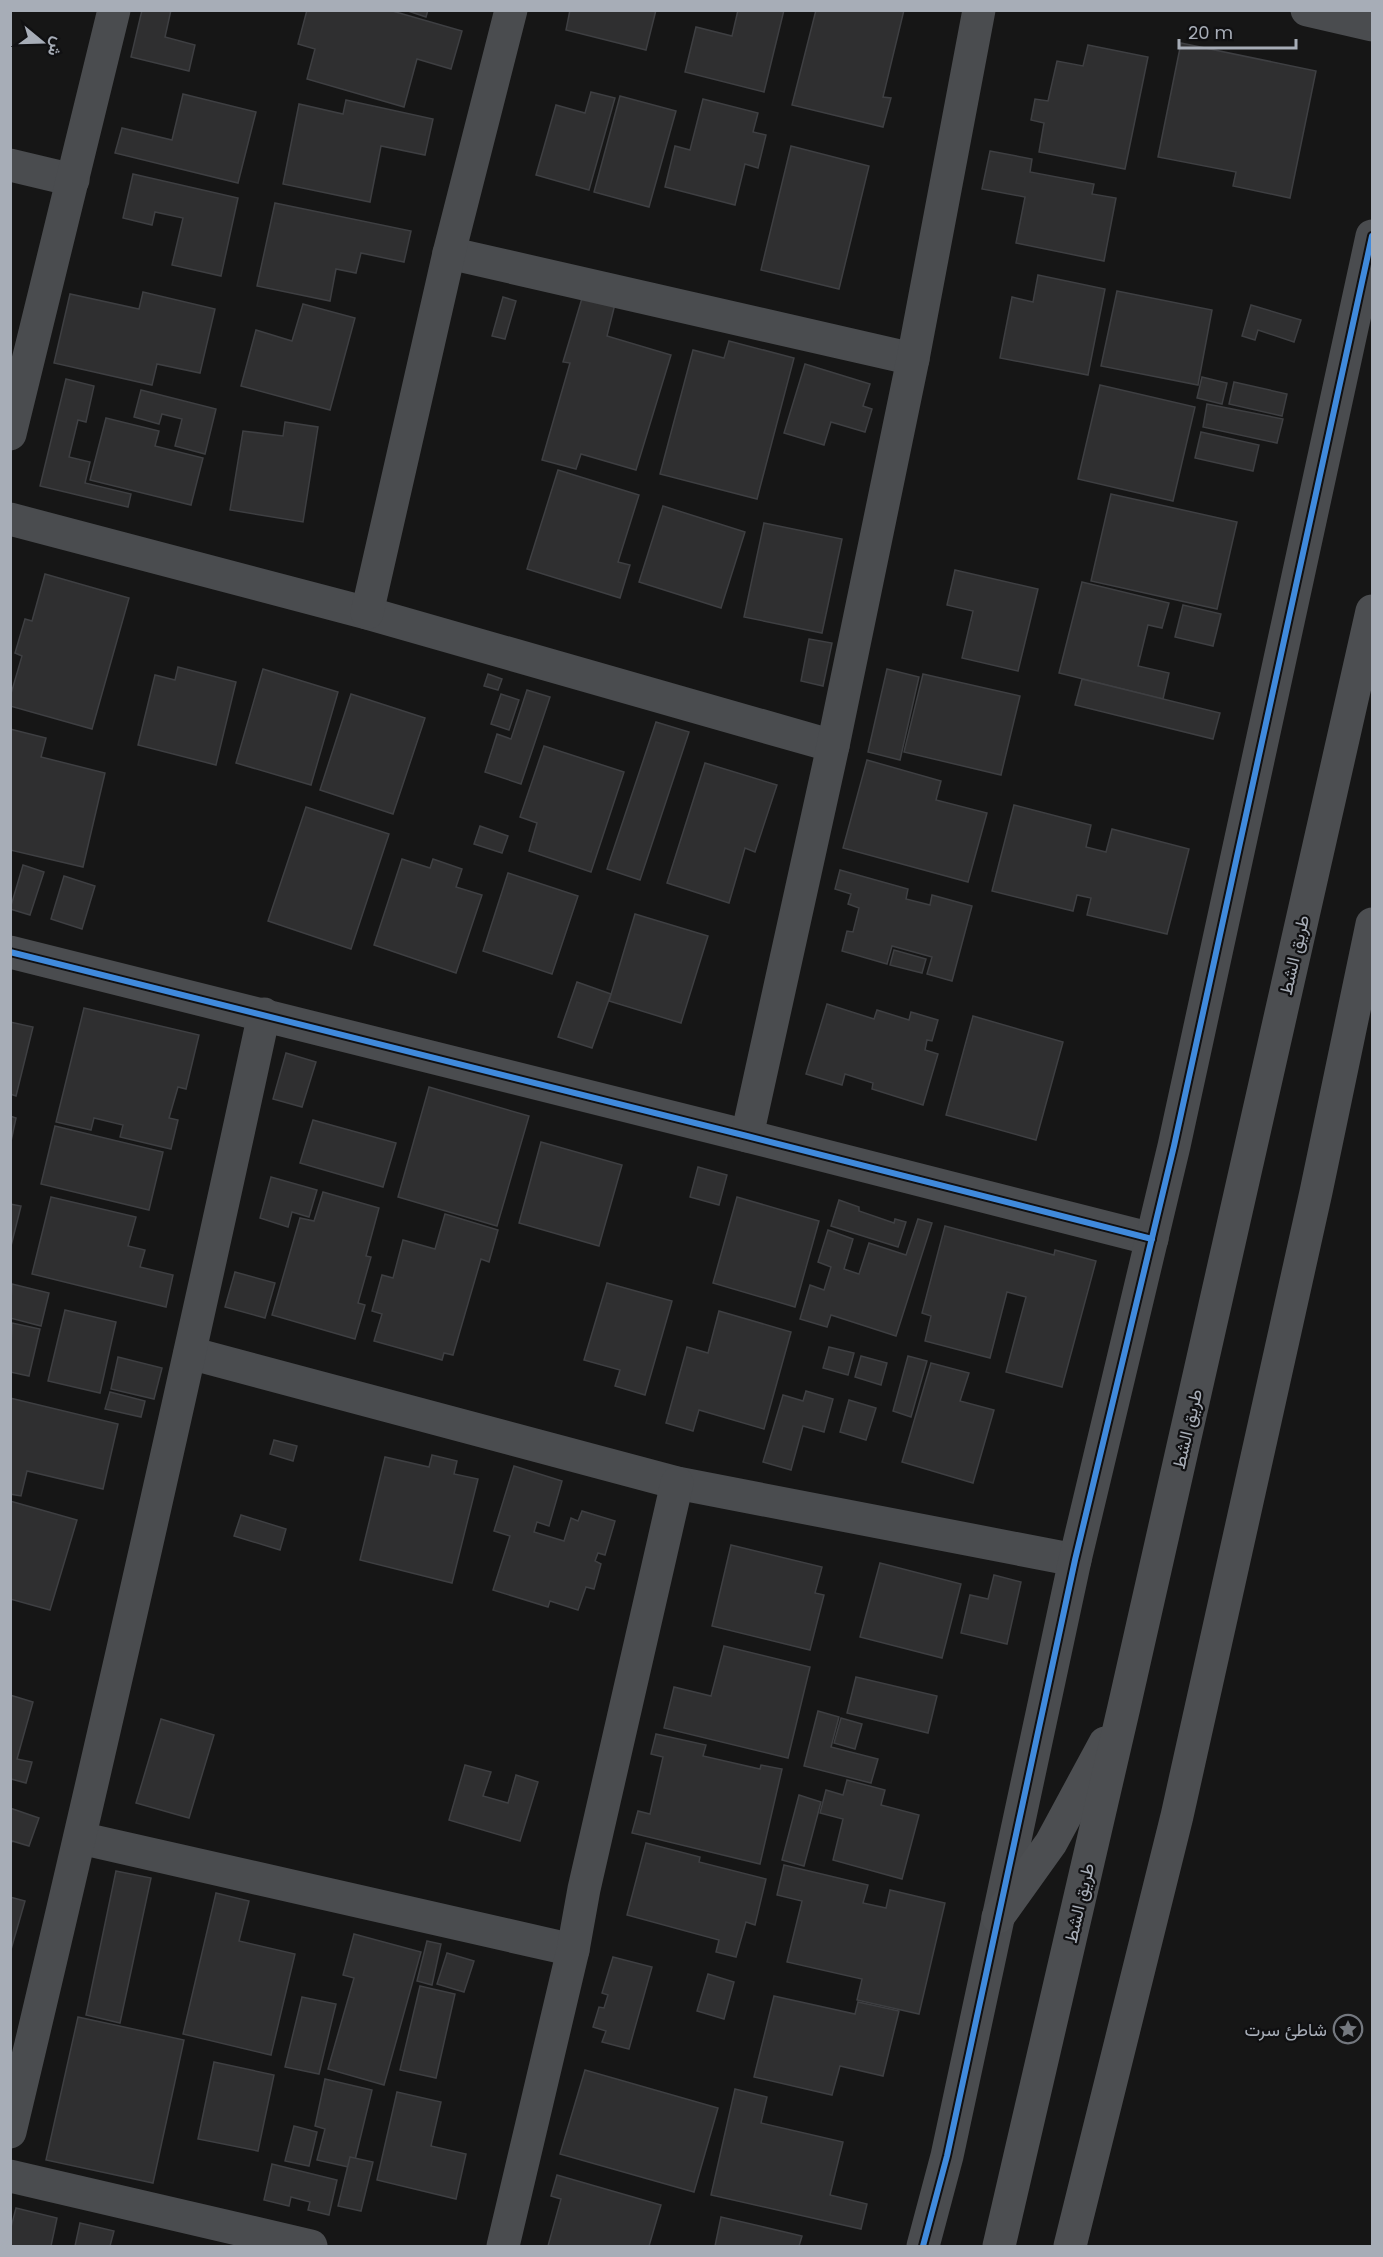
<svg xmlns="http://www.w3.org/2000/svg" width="1383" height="2257" viewBox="0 0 1383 2257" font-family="Poppins,Vazirmatn,sans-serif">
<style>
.building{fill:#2f2f30;stroke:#3e3f42;stroke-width:1.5}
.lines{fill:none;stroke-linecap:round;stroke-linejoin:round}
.minor{stroke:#4a4c4f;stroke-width:33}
.primary{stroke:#4c4e51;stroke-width:33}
.cycleway-casing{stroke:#101012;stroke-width:10}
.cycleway{stroke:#408adc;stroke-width:6}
.labels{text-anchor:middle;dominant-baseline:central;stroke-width:4.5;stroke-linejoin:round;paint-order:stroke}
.street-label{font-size:18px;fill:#a7adb7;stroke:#101012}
.poi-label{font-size:18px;fill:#a7adb7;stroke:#101012;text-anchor:end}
</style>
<rect width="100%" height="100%" fill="#161616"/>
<g class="building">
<polygon points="142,10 171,10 165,37 195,45 189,71 131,57"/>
<polygon points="307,10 389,10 462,31 451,69 417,59 404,107 307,79 315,49 298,44"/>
<polygon points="405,10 428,10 426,17"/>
<polygon points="570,10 656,10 646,50 566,30"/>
<polygon points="738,10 784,10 764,92 685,72 696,27 732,36"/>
<polygon points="816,10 904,10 883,97 891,98 883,127 792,105"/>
<polygon points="1181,43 1316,71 1290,198 1233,186 1236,172 1158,157"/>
<polygon points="1088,45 1148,57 1125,169 1039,152 1044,123 1031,120 1035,99 1048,101 1057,61 1083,66"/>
<polygon points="591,92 615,98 589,190 536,175 556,105 585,113"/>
<polygon points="183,94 256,112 238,183 115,153 122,128 172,140"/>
<polygon points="620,96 676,111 649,207 594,192"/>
<polygon points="703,99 758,113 753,132 766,135 758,168 745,164 735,205 665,187 675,146 690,150"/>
<polygon points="346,100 433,119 425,155 381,146 370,202 283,184 299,104 343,114"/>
<polygon points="791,146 869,166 839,289 761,270"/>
<polygon points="990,151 1032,159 1030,172 1094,184 1092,194 1116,198 1104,261 1016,243 1025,197 982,189"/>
<polygon points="133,174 238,198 221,276 172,265 183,218 155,212 152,225 123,218"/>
<polygon points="275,203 411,231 404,262 361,253 356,273 336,269 330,301 257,286"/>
<polygon points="1038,275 1105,289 1088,375 1000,358 1012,297 1033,302"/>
<polygon points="1117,291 1212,310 1198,385 1101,366"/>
<polygon points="143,292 215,309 200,373 157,364 152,385 54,363 70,294 139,309"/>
<polygon points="583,295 615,304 607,336 671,355 636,470 581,454 576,469 542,460 570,363 563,362"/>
<polygon points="503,297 516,301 505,339 492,336"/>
<polygon points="303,304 355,318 330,410 241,386 256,330 292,341"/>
<polygon points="1251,305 1301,320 1294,342 1258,330 1255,340 1242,336"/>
<polygon points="729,341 794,358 757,499 660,474 693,350 724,358"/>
<polygon points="805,364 870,384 863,406 872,409 865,432 831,422 824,445 784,433"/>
<polygon points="1202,377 1227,383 1222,404 1197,398"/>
<polygon points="66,379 94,386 86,422 78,420 69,457 90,462 85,483 131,494 128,507 40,486"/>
<polygon points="1234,382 1287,394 1282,416 1229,404"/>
<polygon points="1100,385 1195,407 1173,501 1078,479"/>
<polygon points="141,390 216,409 205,454 175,446 182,419 162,414 159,424 134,417"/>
<polygon points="1207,404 1283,419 1277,443 1203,427"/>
<polygon points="106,418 159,431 155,446 203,458 191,505 90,480"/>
<polygon points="285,422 318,427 303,522 230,510 243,431 283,436"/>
<polygon points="1201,432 1259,445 1253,471 1195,458"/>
<polygon points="558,470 639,495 618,562 630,565 620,598 527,569"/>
<polygon points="1111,494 1237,522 1217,609 1091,581"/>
<polygon points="663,506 745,532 721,608 639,582"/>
<polygon points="764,523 842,539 822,633 744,617"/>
<polygon points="955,570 1038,589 1018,671 962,658 973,611 947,605"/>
<polygon points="45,574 129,598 92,729 10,706 10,697 22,656 15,653 25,619 32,621"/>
<polygon points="1082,582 1169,603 1162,628 1148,625 1138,666 1169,673 1163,699 1059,673"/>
<polygon points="1183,605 1221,614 1213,646 1175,637"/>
<polygon points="809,639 832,643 823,686 801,681"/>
<polygon points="178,667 236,682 216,765 138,745 155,675 175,680"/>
<polygon points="263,669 338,692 311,785 236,763"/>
<polygon points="887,669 919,677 900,760 868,752"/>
<polygon points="488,674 502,679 498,690 484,686"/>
<polygon points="923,674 1020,696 1001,775 904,752"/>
<polygon points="1082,679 1220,713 1213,739 1075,705"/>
<polygon points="527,690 550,697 521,784 485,772 497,734 511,739"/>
<polygon points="351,694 425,718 393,814 320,790"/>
<polygon points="501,694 519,700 509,730 491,724"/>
<polygon points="656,722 689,732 640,880 607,869"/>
<polygon points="10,729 46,738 41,757 105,773 83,867 10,850"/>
<polygon points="544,746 624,772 591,872 529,851 537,823 520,817"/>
<polygon points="867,760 941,781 936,800 987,813 968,882 843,848"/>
<polygon points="705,763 777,785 755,852 745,848 729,903 667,883"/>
<polygon points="1014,805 1091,825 1086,847 1106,852 1112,829 1189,849 1167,934 1087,915 1091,898 1077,895 1073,911 992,891"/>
<polygon points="306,807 389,834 351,949 268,921"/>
<polygon points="480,826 508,836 502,853 474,844"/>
<polygon points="402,859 430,868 433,859 462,869 456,887 482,895 456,973 374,945"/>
<polygon points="23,865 44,872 30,915 10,909"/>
<polygon points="840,870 908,889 906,899 930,905 932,895 972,906 952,981 927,974 932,957 892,946 887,964 842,951 847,931 853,932 859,908 848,904 851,894 835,889"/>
<polygon points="508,873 578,896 552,974 483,951"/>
<polygon points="64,876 95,886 82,929 51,919"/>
<polygon points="635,914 708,936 681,1023 609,1001"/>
<polygon points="894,950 926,959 922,973 890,965"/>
<polygon points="577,982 611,994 592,1048 558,1037"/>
<polygon points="827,1004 874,1019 877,1010 909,1020 911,1012 938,1020 932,1041 927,1040 925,1050 938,1054 923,1105 872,1089 873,1083 845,1074 842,1085 806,1074"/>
<polygon points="84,1008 199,1035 186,1089 178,1087 169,1118 178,1120 171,1149 120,1137 123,1125 94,1118 91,1130 56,1122"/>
<polygon points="973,1016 1063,1042 1036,1140 946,1115"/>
<polygon points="10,1022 33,1027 16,1096 10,1094"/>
<polygon points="286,1053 316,1062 302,1107 273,1099"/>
<polygon points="429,1087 529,1116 497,1226 398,1197"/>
<polygon points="10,1116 16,1118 10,1146"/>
<polygon points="313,1120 396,1143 383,1187 300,1163"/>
<polygon points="55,1126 163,1152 149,1210 41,1184"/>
<polygon points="541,1142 622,1165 599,1246 519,1223"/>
<polygon points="698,1167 727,1175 719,1205 690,1197"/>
<polygon points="271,1177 317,1190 309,1217 292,1212 288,1227 260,1218"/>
<polygon points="323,1192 379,1208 366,1256 371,1257 358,1303 365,1305 355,1339 272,1315 300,1218 314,1221"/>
<polygon points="51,1197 136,1217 128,1246 145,1250 140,1267 173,1275 166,1307 32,1274"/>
<polygon points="737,1197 819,1221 795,1307 713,1283"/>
<polygon points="839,1200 859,1207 859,1211 894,1223 895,1219 906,1222 898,1247 831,1226"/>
<polygon points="10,1204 21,1206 10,1250"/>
<polygon points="445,1214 498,1230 489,1262 481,1259 453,1355 444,1353 442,1360 374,1341 382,1314 372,1311 382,1275 393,1278 403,1240 435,1249"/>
<polygon points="918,1219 932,1223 896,1336 831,1315 827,1327 800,1319 810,1285 824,1290 831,1267 818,1262 828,1230 853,1239 844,1269 859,1274 869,1243 906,1255"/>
<polygon points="945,1226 1054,1255 1055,1250 1096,1261 1062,1387 1006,1372 1026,1297 1007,1292 990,1358 925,1341 931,1316 922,1313"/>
<polygon points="235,1272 275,1283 265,1318 225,1307"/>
<polygon points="607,1283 672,1301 645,1395 615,1386 620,1370 584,1360"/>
<polygon points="12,1284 49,1293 41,1326 10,1318"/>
<polygon points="65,1310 116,1322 100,1393 48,1381"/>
<polygon points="719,1311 791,1332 764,1429 699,1410 693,1431 666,1423 687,1347 708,1353"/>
<polygon points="12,1323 40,1329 29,1376 10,1372"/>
<polygon points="829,1347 854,1353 848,1375 823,1368"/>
<polygon points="861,1356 887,1363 881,1385 855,1377"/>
<polygon points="908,1356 927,1361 911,1417 893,1411"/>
<polygon points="118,1357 162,1368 154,1399 111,1389"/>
<polygon points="931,1363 969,1373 960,1401 994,1410 973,1483 902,1462"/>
<polygon points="806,1391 833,1399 824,1432 803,1426 791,1470 763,1462 783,1395 803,1401"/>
<polygon points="110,1392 145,1401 141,1417 105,1409"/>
<polygon points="10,1398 118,1424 103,1489 27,1471 21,1496 10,1494"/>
<polygon points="849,1400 876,1408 866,1440 840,1432"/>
<polygon points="274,1440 297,1446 293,1461 270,1454"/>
<polygon points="432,1455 457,1461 454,1474 478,1479 452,1583 360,1560 385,1457 429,1467"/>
<polygon points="514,1466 562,1481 549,1526 537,1522 534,1532 564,1541 571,1518 578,1521 582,1511 615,1521 605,1555 598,1553 595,1561 601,1564 594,1589 586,1587 578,1610 550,1601 548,1607 493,1590 510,1536 494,1531"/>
<polygon points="10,1501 77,1520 50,1610 10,1599"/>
<polygon points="241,1515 286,1529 280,1550 234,1536"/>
<polygon points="731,1545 822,1567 815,1593 824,1595 810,1650 712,1626"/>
<polygon points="880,1563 961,1584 942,1658 860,1637"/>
<polygon points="994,1575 1021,1582 1007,1644 961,1633 970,1595 988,1599"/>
<polygon points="724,1646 810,1667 788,1758 664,1728 674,1687 711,1696"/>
<polygon points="856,1677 937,1696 928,1733 847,1713"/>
<polygon points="10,1695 33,1702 17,1759 32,1762 26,1783 11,1779 10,1782"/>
<polygon points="818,1711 839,1717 831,1747 878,1759 871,1783 804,1766"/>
<polygon points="841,1718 862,1724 855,1749 834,1743"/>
<polygon points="161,1719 214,1735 189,1818 136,1803"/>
<polygon points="656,1734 706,1745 703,1756 760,1769 761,1765 782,1769 760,1864 632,1833 638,1811 650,1814 663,1757 651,1754"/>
<polygon points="465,1765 491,1772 483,1796 508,1803 516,1775 538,1782 520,1841 449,1820"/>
<polygon points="847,1780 885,1790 881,1805 919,1815 902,1879 833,1860 843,1819 820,1813 826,1790 843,1795"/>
<polygon points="799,1795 821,1802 804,1866 782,1860"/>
<polygon points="10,1808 39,1818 29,1846 12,1841 10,1847"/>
<polygon points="646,1843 700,1857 699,1862 766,1879 755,1925 746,1922 736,1957 716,1952 719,1940 627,1915"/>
<polygon points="784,1865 868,1885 863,1903 886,1908 890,1890 945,1903 919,2014 857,2000 862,1979 787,1962 802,1901 777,1895"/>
<polygon points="116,1871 151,1878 120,2023 86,2015"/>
<polygon points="216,1893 249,1901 239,1941 295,1954 271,2055 183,2034"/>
<polygon points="10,1897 25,1901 10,1953"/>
<polygon points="354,1934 421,1952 384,2085 328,2069 354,1978 343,1975"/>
<polygon points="427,1941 441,1944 432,1985 417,1981"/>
<polygon points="447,1953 474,1961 464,1992 437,1984"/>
<polygon points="613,1957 652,1967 629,2049 602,2042 606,2031 593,2027 599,2007 604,2008 608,1995 602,1993"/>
<polygon points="708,1974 734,1982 724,2019 697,2011"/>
<polygon points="420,1986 455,1994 436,2078 400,2070"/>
<polygon points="774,1996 855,2014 858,2002 899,2011 883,2076 840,2066 832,2095 754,2077"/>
<polygon points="302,1997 336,2004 319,2074 285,2067"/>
<polygon points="78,2017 184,2040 153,2183 46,2160"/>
<polygon points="214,2062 274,2075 258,2151 198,2139"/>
<polygon points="585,2070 718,2108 694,2192 560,2154"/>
<polygon points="325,2079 372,2090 353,2168 317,2160 325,2129 315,2126"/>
<polygon points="735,2089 767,2097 761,2123 843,2142 830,2195 867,2204 861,2229 711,2195"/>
<polygon points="397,2092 441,2102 431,2146 466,2154 456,2199 377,2180"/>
<polygon points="294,2126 317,2132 309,2166 285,2161"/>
<polygon points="350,2157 373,2162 361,2211 338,2206"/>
<polygon points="272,2164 337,2180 329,2215 308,2210 310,2202 291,2197 289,2206 264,2200"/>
<polygon points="557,2175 661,2205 649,2246 548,2246 561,2199 551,2196"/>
<polygon points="16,2208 57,2218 51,2246 10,2246 10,2231"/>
<polygon points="721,2217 802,2236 799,2246 715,2246"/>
<polygon points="80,2223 114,2231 110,2246 75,2246"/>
</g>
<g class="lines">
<g class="minor">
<polyline points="1307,10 1372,25"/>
<polyline points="10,165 73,180"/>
<polyline points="449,253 913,359"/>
<polyline points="10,434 114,10"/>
<polyline points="10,519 367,613 833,746"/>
<polyline points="367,613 449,253 511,10"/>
<polyline points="10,952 747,1136 1152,1239"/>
<polyline points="747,1136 833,746 913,359 979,10"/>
<polyline points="190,1353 677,1483 1075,1560"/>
<polyline points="80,1838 573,1950"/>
<path d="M10 2132C99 1760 183 1388 264 1014"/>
<polyline points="10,2176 311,2246"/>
<polyline points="503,2246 573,1950 584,1889 677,1483"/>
<polyline points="923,2246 947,2156 1075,1560 1174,1146 1372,236"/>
</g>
<g class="primary">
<polyline points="998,1917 1051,1843 1105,1743"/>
<polyline points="999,2246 1124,1707 1372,611"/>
<polyline points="1070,2246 1177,1816 1316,1192 1372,924"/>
</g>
<g class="cycleway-casing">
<g id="cycleway">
<polyline points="10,952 747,1136 1152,1239"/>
<polyline points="923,2246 947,2156 1075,1560 1174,1146 1372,236"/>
</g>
</g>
<use href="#cycleway" class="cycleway"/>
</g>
<defs>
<g id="sight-ring" transform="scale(1.5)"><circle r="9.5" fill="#101012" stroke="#74787f" stroke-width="1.5"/><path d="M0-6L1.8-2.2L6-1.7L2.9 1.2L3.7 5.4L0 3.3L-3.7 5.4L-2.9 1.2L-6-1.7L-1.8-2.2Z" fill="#74787f"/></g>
</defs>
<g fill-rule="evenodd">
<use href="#sight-ring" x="1348" y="2029"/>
</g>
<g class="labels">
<g class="street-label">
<text transform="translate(1294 955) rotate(-77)">طريق الشط</text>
<text transform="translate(1187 1429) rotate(-77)">طريق الشط</text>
<text transform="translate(1079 1903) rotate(-77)">طريق الشط</text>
</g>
<g class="poi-label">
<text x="1327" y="2029">شاطئ سرت</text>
</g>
</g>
<rect width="1383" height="2257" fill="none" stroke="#a7adb7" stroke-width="24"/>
<g transform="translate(42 42) rotate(109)" stroke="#101012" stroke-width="4.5" paint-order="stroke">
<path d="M0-4.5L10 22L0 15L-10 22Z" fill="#a7adb7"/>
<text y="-9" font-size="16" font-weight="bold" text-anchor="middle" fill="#a7adb7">ش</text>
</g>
<path d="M1179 39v9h117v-9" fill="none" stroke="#a7adb7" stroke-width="3"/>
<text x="1188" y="39" font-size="18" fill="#a7adb7" stroke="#101012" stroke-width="4.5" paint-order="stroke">20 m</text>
</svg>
